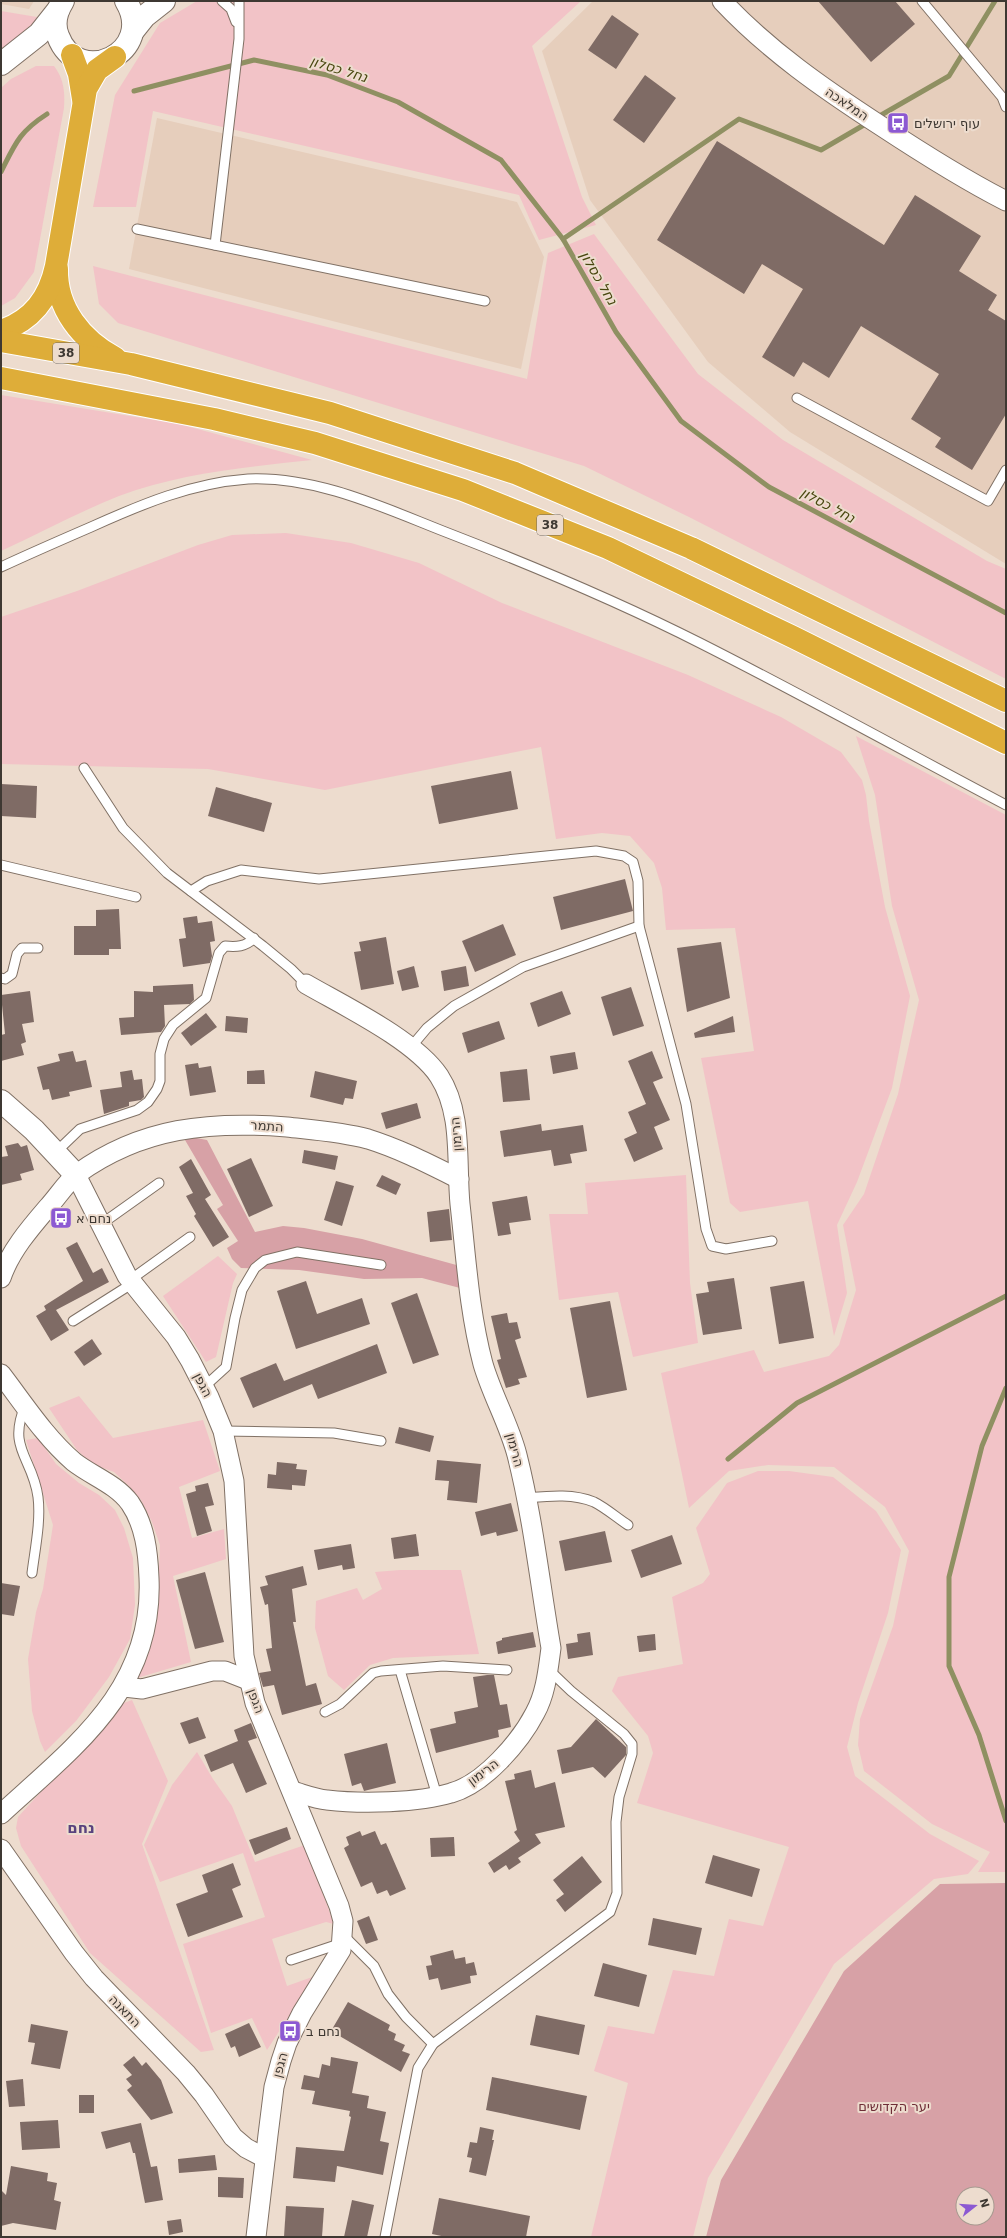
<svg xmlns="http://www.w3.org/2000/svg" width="1007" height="2238" viewBox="0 0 1007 2238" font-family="'DejaVu Sans','Noto Sans Hebrew',sans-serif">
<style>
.built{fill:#e6cebc}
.green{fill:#f2c3c7}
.forest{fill:#d7a1a6;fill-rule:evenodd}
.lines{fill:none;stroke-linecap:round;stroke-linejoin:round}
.stream{stroke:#8f9062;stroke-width:5}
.building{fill:#7f6b65}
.lane-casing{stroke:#807165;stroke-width:11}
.street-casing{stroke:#807165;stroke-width:21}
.secondary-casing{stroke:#807165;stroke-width:24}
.highway-casing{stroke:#fff;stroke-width:24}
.lane{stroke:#fff;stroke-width:9}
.street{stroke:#fff;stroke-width:19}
.secondary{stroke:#fff;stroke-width:22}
.highway{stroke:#dead39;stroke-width:22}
.labels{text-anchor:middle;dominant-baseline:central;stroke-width:4;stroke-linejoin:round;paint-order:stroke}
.shield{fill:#eddcce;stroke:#726961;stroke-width:1}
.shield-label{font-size:12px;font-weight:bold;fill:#3e3832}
.street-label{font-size:13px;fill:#3e3832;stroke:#eddcce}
.poi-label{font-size:13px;fill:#3e3832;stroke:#eddcce;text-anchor:start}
.park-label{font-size:13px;fill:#6e2d37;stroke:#eddcce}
.water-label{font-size:14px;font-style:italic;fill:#48470f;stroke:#eddcce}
.quarter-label{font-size:15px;font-weight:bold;fill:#59427e;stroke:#eddcce}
</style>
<rect width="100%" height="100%" fill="#eddcce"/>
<g class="built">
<polygon points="1,1 34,1 29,9 1,4"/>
<polygon points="593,1 1006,1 1006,564 790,432 708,362 590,200 542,51"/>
<polygon points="157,118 517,202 544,257 521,369 129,269"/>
</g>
<g class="green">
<polygon points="197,1 581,1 532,46 582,197 596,225 539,240 519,195 153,111 136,207 93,207 115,95 160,23"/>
<polygon points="1,11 43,18 1,49"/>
<path d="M36 66H54C64 79 65 92 64 108L34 272 15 298 1 306V88L11 79Z"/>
<polygon points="594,234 698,374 783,440 987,561 1006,569 1006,679 689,517 584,466 118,323 99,304 93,266 527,379 548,253"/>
<path d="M1 395 179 424 312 460C248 467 180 473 119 496 79 512 40 533 1 551Z"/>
<polygon points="286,533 351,543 419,563 502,603 688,675 781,717 841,752 862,780 866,795 869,821 885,907 910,996 892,1088 857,1182 837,1225 847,1293 834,1336 808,1201 740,1212 730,1203 701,1058 754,1051 735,928 666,930 662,888 654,863 630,836 602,833 556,839 541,747 325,790 208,769 1,764 1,617 77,591 198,545 232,535"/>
<polygon points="856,736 1006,815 1006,1872 978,1872 990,1852 932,1824 864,1771 858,1745 860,1719 893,1626 909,1551 885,1507 834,1467 768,1465 729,1471 689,1508 661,1373 754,1350 764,1372 829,1356 839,1345 856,1290 843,1225 864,1194 898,1094 919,1000 892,906 875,795"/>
<polygon points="686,1175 690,1283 698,1343 633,1357 618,1292 559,1300 549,1214 588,1214 585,1183"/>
<polygon points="218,1256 237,1274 233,1283 216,1357 206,1362 163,1296"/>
<polygon points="79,1396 113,1438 203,1420 220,1471 179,1487 192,1538 224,1529 226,1559 173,1576 191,1662 137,1678 157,1620 160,1545 152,1522 141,1500 129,1486 114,1472 92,1464 77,1450 49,1408"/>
<polygon points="38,1438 56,1464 79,1483 99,1495 115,1510 124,1528 133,1558 135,1605 130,1639 109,1677 76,1721 45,1752 40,1741 32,1711 28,1659 36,1612 43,1589 53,1525 26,1440"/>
<polygon points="758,1471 789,1471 833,1477 876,1511 901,1550 888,1613 858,1703 847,1747 855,1776 930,1834 979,1861 968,1874 934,1879 834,1964 708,2178 693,2237 591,2237 628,2083 594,2071 608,2026 654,2034 673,1970 714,1976 729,1919 763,1926 789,1847 637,1803 653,1753 648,1736 612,1691 618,1677 683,1664 672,1597 703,1583 710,1574 696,1528 727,1483"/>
<polygon points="400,1570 461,1570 479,1654 393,1658 370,1665 344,1690 328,1676 315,1628 316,1601 357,1588 363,1600 382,1589 375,1572"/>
<polygon points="132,1700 168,1781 142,1844 214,2050 201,2052 90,1953 21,1846 16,1828 18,1817 121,1704"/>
<polygon points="197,1752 213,1779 232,1806 255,1862 305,1845 334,1924 326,1922 272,1939 287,1986 315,1976 267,2050 252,2018 211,2033 183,1944 265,1917 243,1853 160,1882 144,1845 172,1785"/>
</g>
<g class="forest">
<polygon points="191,1137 207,1140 255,1232 283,1226 304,1228 362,1239 460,1266 460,1288 422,1278 364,1279 299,1270 241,1268 232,1259 227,1248 238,1241 217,1209 223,1205 185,1140"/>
<path d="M1006 1883V2237H706L721 2180 844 1971 940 1884ZM963 2194H987V2218H963Z"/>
</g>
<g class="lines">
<g class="stream">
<polyline points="134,91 254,60 327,75 398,102 501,160 563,239 616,332 681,421 769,487 1006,613"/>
<polyline points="876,118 949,76 995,1"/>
<path d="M1 172C15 144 19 132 47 114"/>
<polyline points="563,239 739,119 821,150 869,122"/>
<polyline points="1006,1388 982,1446 949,1577 949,1666 979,1735 1006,1821"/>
<polyline points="728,1459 797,1403 1006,1296"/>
</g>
</g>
<g class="building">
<polygon points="818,1 895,1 915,24 871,62"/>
<polygon points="612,15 639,34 616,69 588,50"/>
<polygon points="645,75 676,98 644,143 613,120"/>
<polygon points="717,141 884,245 915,195 981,236 959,271 997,295 988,310 1006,321 1006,414 972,470 935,447 941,438 911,419 939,374 861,326 829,378 803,362 794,377 762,357 803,289 762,264 744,294 657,240"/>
<polygon points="511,771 518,809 439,824 431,786"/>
<polygon points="1,784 37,786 36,818 1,816"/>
<polygon points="216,787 272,803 264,832 208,816"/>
<polygon points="625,879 633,911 561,930 553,897"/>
<polygon points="119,909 121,949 109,949 109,955 74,955 74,926 96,926 96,910"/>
<polygon points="197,916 198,923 212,921 215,941 210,942 212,956 210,963 183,967 179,939 186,938 183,918"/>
<polygon points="503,924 516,955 475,972 462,941"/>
<polygon points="386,937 394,984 361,990 354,952 361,951 359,942"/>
<polygon points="721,942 730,998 687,1012 677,948"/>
<polygon points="414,966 419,987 402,991 397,971"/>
<polygon points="466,966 469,986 444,991 441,971"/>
<polygon points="193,984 194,1000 190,1004 164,1005 165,1026 161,1032 121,1035 119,1018 134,1017 134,991 153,992 153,986"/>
<polygon points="631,987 644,1026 613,1036 601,997"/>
<polygon points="30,991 34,1022 22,1024 26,1042 21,1044 24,1055 1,1061 1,1035 5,1034 1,995"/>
<polygon points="562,991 571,1014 538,1027 530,1003"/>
<polygon points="206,1013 217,1027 191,1046 181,1033"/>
<polygon points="226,1016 248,1018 247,1033 225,1031"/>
<polygon points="733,1016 735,1032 695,1038 694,1033"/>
<polygon points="499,1021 505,1039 468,1053 462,1033"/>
<polygon points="73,1051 76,1062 86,1060 92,1087 69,1092 70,1096 52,1100 49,1089 43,1090 37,1067 60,1061 58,1054"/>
<polygon points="652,1051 663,1078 653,1082 670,1120 654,1127 663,1149 634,1162 624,1139 637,1133 628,1112 646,1104 628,1061"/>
<polygon points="575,1052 578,1069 553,1074 550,1056"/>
<polygon points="198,1063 199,1068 211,1066 216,1092 190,1096 185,1065"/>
<polygon points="527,1069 530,1100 503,1102 500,1072"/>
<polygon points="132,1070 134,1080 142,1079 144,1097 141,1100 129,1102 129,1106 104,1114 100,1090 122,1087 120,1072"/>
<polygon points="264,1070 265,1084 247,1084 247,1071"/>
<polygon points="315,1071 357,1081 353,1099 345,1098 343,1105 310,1097"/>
<polygon points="417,1103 421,1118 386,1129 381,1113"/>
<polygon points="541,1124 542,1131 583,1125 587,1151 570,1154 572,1163 554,1166 551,1150 504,1157 500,1131"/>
<polygon points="18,1143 21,1147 27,1145 34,1170 20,1174 22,1180 1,1185 1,1157 8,1156 5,1146"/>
<polygon points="304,1150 338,1156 335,1170 302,1163"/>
<polygon points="251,1158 273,1206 249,1217 227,1169"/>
<polygon points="191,1159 211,1195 205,1199 229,1237 213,1247 194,1216 196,1214 186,1196 193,1193 179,1167"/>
<polygon points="382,1175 401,1184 396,1195 376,1186"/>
<polygon points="336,1181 354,1186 342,1226 324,1220"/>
<polygon points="527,1196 531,1220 509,1223 511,1234 498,1236 492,1202"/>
<polygon points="449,1209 452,1240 430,1242 427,1212"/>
<polygon points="77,1242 93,1273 102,1268 109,1282 56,1310 69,1330 51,1341 36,1316 46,1310 44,1306 83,1281 66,1248"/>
<polygon points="734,1278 742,1329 703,1335 696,1294 709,1292 707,1282"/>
<polygon points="306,1281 317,1314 362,1298 370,1324 296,1349 277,1291"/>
<polygon points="804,1281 814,1338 779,1344 770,1287"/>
<polygon points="417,1293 439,1355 413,1364 391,1303"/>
<polygon points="610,1301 627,1390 587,1398 570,1308"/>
<polygon points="507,1313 509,1323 517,1322 521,1338 515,1340 527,1377 518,1379 520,1384 506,1388 497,1360 501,1359 491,1316"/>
<polygon points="92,1339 102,1354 84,1366 74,1352"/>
<polygon points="377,1344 387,1373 318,1399 312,1384 253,1408 240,1378 276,1363 284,1381"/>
<polygon points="399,1427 434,1436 430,1452 395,1443"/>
<polygon points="437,1460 481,1464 477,1503 447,1500 449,1481 435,1480"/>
<polygon points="277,1462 297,1464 296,1469 307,1470 305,1486 292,1485 292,1490 267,1488 268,1474 276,1475"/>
<polygon points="208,1483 214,1505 205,1507 212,1531 197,1536 186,1494 196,1491 195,1486"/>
<polygon points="511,1503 518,1531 497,1536 496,1532 481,1536 475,1512"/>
<polygon points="605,1531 612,1562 565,1571 559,1541"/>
<polygon points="416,1534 419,1556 394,1559 391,1538"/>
<polygon points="672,1535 682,1564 641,1578 631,1550"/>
<polygon points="351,1544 355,1568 343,1570 342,1565 318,1570 314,1550"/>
<polygon points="303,1566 307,1585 292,1589 296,1622 293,1622 306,1686 316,1683 322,1704 282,1715 274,1685 263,1687 259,1673 271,1671 266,1649 272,1648 268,1604 265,1605 260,1587 268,1585 265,1576"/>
<polygon points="205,1572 224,1642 195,1649 176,1580"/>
<polygon points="1,1583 20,1586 14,1616 1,1614"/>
<polygon points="533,1632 536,1647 498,1654 496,1642 502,1640 502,1638"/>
<polygon points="590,1632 593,1655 568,1659 566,1644 578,1642 577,1634"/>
<polygon points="655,1634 656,1650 639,1652 637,1636"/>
<polygon points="487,1675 494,1675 500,1705 507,1704 511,1727 498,1730 499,1737 436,1753 430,1729 456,1723 454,1712 478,1707 473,1677"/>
<polygon points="198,1717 206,1738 189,1744 180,1723"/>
<polygon points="596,1719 626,1747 626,1755 605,1778 593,1767 562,1774 557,1750 571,1747"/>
<polygon points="251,1723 257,1738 248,1741 267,1784 246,1793 233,1763 211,1772 204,1755 238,1741 234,1730"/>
<polygon points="387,1743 396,1783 364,1791 361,1783 352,1786 344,1754"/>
<polygon points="531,1770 535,1788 555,1782 565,1827 535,1834 541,1843 518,1858 521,1862 509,1870 506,1865 494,1873 488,1863 520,1841 514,1832 517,1830 505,1781 515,1779 514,1774"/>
<polygon points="287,1827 291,1839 255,1855 249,1840"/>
<polygon points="360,1831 362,1836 375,1831 381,1845 386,1843 406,1889 390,1896 387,1890 377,1894 372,1882 361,1887 344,1848 349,1845 346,1837"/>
<polygon points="454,1837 455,1856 431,1857 430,1838"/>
<polygon points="713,1855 760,1869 752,1897 705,1883"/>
<polygon points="582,1856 602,1882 565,1912 556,1900 564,1894 553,1880"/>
<polygon points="233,1863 241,1885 232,1889 243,1917 188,1937 176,1904 208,1892 202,1875"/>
<polygon points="369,1916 378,1940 366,1944 357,1921"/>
<polygon points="653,1918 702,1928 696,1955 648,1945"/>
<polygon points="453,1950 455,1959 465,1957 466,1964 474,1962 477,1975 470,1976 471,1983 441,1990 438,1978 429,1980 426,1966 432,1965 430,1956"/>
<polygon points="603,1963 647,1975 639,2007 594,1996"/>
<polygon points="348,2002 390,2025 388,2030 396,2034 394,2040 405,2045 402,2051 410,2054 401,2072 331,2031"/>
<polygon points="536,2015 585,2025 579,2055 530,2045"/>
<polygon points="249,2023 261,2047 239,2057 235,2046 231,2048 225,2034"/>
<polygon points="31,2024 68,2031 60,2069 31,2064 35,2043 28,2042"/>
<polygon points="134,2056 142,2066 146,2062 161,2080 173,2113 151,2120 127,2090 132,2086 126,2079 132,2075 123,2065"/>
<polygon points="331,2057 358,2062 352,2093 369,2096 367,2108 386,2112 380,2141 389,2143 383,2175 337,2166 335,2182 293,2178 296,2147 344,2151 351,2117 349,2116 350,2111 312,2104 315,2091 301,2089 304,2075 319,2078 322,2064 330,2066"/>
<polygon points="492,2077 587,2096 580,2130 486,2110"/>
<polygon points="23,2079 25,2106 9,2107 6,2081"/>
<rect x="79" y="2095" width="15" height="18"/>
<polygon points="58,2120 60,2148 22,2150 20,2122"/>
<polygon points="141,2123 151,2167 157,2166 163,2200 145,2203 135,2153 133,2153 130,2142 106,2149 101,2132"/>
<polygon points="480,2127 494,2130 492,2140 494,2140 486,2176 469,2172 472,2158 467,2157 470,2142 477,2143"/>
<polygon points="215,2155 217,2170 179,2173 178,2159"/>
<polygon points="11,2166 48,2173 47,2181 57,2183 54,2200 61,2202 56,2230 13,2223 1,2226 1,2190 6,2195"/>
<polygon points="218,2177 244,2178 243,2198 218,2197"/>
<polygon points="439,2198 530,2216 526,2237 446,2237 432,2234"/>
<polygon points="352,2200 374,2205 367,2237 344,2237"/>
<polygon points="286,2206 324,2208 322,2237 284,2237"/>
<polygon points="181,2219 183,2232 169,2235 167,2221"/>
</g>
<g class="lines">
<g class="lane-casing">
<g id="lane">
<polyline points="222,1 231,9 236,22"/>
<polyline points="922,1 1002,97 1006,107"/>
<polyline points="137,229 485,301"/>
<polyline points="215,245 239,39 239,1"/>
<polyline points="797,398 988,501 1006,470"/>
<path d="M1 567C31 553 61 540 91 527 142 504 192 483 248 479 316 476 382 507 443 531 531 565 617 601 700 643 803 695 904 751 1006 805"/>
<polyline points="84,768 123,828 167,873 263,946 291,969 306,984"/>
<polyline points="1,865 136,897"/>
<polyline points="191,891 207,881 241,870 319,879 596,851 624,856 633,862 638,881 639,926 686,1104 706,1229 712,1246 726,1249 772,1241"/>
<polyline points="1,978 5,979 12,974 17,954 22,948 38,948"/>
<polyline points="411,1047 427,1028 454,1006 523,967 639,926"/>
<path d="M55 1153 80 1129 137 1110 148 1102 157 1089 160 1081V1054L164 1039 173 1025 206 998 219 953 225 946C236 947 246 947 254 938"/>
<polyline points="100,1225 159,1183"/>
<polyline points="130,1280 190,1237"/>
<polyline points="73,1321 133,1283"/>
<polyline points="204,1387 226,1367 235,1318 242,1290 255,1268 265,1260 297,1252 381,1265"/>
<path d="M25 1406C7 1449 33 1458 38 1497 41 1521 35 1549 32 1573"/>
<polyline points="223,1431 334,1433 381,1441"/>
<path d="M525 1498C548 1496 573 1493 594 1502 606 1508 617 1518 628 1525"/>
<polyline points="400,1670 437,1796"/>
<polyline points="325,1712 340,1704 373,1673 381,1671 443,1666 507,1670"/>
<polyline points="343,1935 374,1966 388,1994 406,2017 433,2044"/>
<polyline points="291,1960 342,1943"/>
<polyline points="385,2237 418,2068 433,2044 610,1912 617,1893 616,1822 619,1797 632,1754 632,1744 624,1734 571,1691 548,1669"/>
</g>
</g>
<g class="street-casing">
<g id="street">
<path d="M722 1C769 51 824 89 881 126 922 153 963 179 1006 201"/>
<polyline points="76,1175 127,1276 176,1337 190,1360 209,1397 223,1431 234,1481 244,1656 255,1703 339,1906 343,1921 341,1950 302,2013 287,2043 281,2061 274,2087 268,2135 256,2237"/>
<path d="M1 1278C10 1251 31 1227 49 1206 58 1196 67 1182 77 1174 142 1127 210 1121 287 1127 314 1130 342 1132 368 1139 400 1149 429 1164 459 1179"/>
<path d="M1 1374C24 1404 45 1437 74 1462 92 1476 116 1484 130 1503 145 1525 148 1552 149 1578 154 1689 75 1746 1 1814"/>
<polyline points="124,1687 142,1689 212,1671 225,1671 248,1680"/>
<path d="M292 1791C303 1794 315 1799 327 1800 361 1804 418 1803 451 1793 484 1784 520 1742 535 1713 546 1693 548 1670 551 1648 540 1584 533 1518 517 1455 509 1424 492 1395 483 1364 469 1311 466 1257 460 1204 456 1161 463 1113 439 1076 415 1040 344 1006 306 984"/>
<polyline points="1,1849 74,1953 94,1978 186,2073 204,2095 233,2137 246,2148 265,2158"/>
</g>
</g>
<g class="secondary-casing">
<g id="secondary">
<path d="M63 1C56 12 53 24 58 36 78 90 157 52 126 1"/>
<polyline points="133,31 145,16 164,1"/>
<polyline points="1,64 39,34 58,10"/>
<polyline points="1,1101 34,1130 76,1175"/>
</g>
</g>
<g class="highway-casing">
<g id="highway">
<polyline points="72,55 79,74 83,99"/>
<path d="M57 269C56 309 82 340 115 358"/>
<path d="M1 331C33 320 49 298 56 266L86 89 97 70 115 57"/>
<polyline points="1,341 131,364 330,413 515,473 691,548 1006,701"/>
<polyline points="1,378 214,419 315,443 463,490 608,548 793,637 1006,743"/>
</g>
</g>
<use href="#lane" class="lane"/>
<use href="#street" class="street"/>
<use href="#secondary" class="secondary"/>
<use href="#highway" class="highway"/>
</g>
<defs>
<g id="bus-square" transform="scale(1.15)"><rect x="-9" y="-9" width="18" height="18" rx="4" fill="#8c59d2" stroke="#eddcce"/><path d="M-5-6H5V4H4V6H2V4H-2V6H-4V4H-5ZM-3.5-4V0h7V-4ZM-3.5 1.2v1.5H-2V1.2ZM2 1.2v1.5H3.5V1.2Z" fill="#fff"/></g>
</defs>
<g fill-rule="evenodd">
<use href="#bus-square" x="898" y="123"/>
<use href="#bus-square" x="61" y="1218"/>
<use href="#bus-square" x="290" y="2031"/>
</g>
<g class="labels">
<g class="shield">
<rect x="53" y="343" width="26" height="20" rx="3"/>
<rect x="537" y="515" width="26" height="20" rx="3"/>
</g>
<g class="shield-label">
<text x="66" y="353">38</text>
<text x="550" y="525">38</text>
</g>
<g class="street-label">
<text transform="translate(847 104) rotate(34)">המלאכה</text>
<text transform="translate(267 1126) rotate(4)">התמר</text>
<text transform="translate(456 1134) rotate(-94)">הרימון</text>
<text transform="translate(203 1385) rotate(63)">הגפן</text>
<text transform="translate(515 1450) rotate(75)">הרימון</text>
<text transform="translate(256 1701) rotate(70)">הגפן</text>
<text transform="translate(483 1772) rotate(-37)">הרימון</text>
<text transform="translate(125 2011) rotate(46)">התאנה</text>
<text transform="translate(280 2065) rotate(-75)">הגפן</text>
</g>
<g class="poi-label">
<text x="914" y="123">עוף ירושלים</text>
<text x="76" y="1218">נחם א</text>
<text x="306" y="2031">נחם ב</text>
</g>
<g class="park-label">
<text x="894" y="2106">יער הקדושים</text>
</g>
<g class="water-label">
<text transform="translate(339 69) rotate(17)">נחל כסלון</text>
<text transform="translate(599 278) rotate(60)">נחל כסלון</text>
<text transform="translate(828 505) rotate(28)">נחל כסלון</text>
</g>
<g class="quarter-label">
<text x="81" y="1828">נחם</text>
</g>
</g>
<rect width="1007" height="2238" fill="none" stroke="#3e3832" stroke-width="4"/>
<g transform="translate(975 2206) rotate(73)"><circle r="19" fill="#eddcce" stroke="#a79a90"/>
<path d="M0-3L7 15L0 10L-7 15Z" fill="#8c59d2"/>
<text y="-6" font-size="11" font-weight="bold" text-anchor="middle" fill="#3e3832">N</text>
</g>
</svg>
